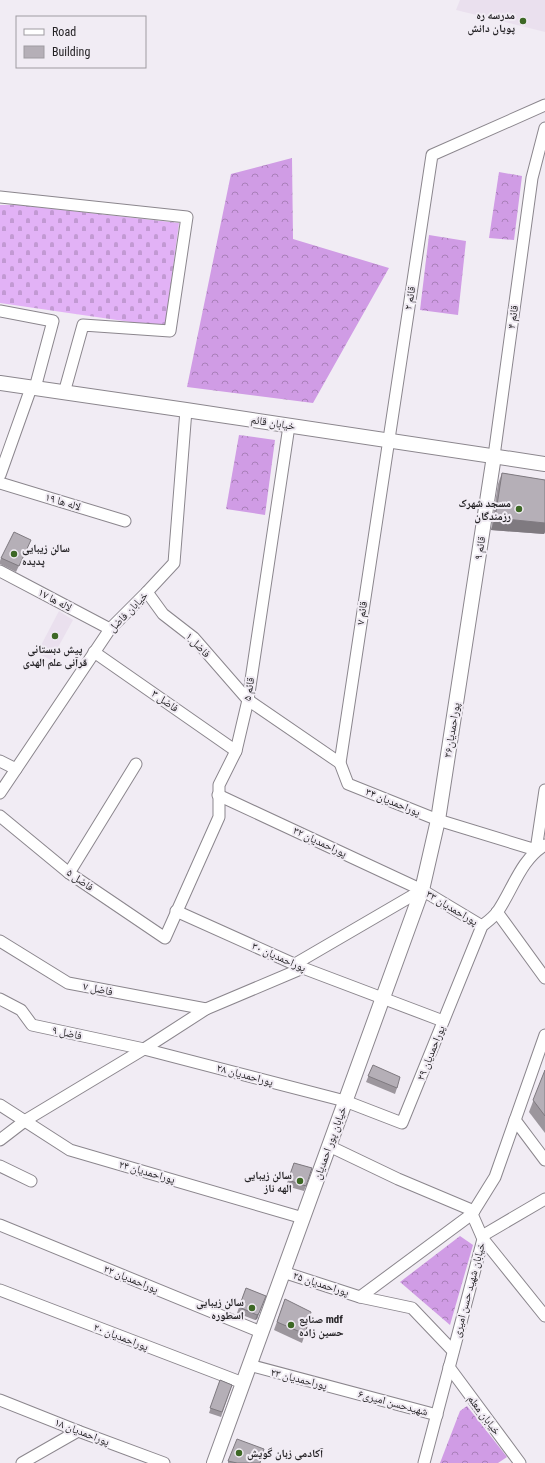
<svg xmlns="http://www.w3.org/2000/svg" width="545" height="1463" viewBox="0 0 545 1463" font-family="'Roboto Condensed','Noto Naskh Arabic',sans-serif">
<style>
.built{fill:#eae0ee}
.forest{fill:url(#forest-crowns)}
.cemetery{fill:url(#cemetery-stones)}
.lines{fill:none;stroke-linecap:round;stroke-linejoin:round}
.minor-casing{stroke:#8b868d;stroke-width:13}
.tertiary-casing{stroke:#8b868d;stroke-width:16}
.minor{stroke:#fff;stroke-width:11}
.tertiary{stroke:#fff;stroke-width:14}
.wall{fill:#9c969d}
.shaded-wall{fill:#7f7a80}
.building{fill:#b5afb7;stroke:#7f7a80}
.poi-dot{fill:#3d6825;stroke:#f1ecf4;stroke-width:1.5}
.labels{text-anchor:middle;dominant-baseline:central;stroke-width:4;stroke-linejoin:round;paint-order:stroke}
.poi-label{font-size:11px;font-weight:bold;fill:#242225;stroke:#f1ecf4;text-anchor:end}
.street-label{font-size:11px;fill:#242225;stroke:#f1ecf4}
</style>
<defs>
<pattern id="forest-crowns" width="20" height="18" patternUnits="userSpaceOnUse"><rect width="20" height="18" fill="#d09ce5"/><path d="M2 6a3 3 0 1 1 6 0M12 15a3 3 0 1 1 6 0" fill="none" stroke="#a97fb9"/></pattern>
<pattern id="cemetery-stones" width="16" height="16" patternUnits="userSpaceOnUse"><rect width="16" height="16" fill="#e2b2f6"/><path d="M2 7V4a2 2 0 0 1 4 0v3zM10 15v-3a2 2 0 0 1 4 0v3z" fill="#c299d3"/></pattern>
</defs>
<rect width="100%" height="100%" fill="#f1ecf4"/>
<g class="built">
<polygon points="460,0 545,0 545,32 456,10"/>
<polygon points="59,611 73,620 51,660 37,653"/>
</g>
<g class="forest">
<polygon points="292,158 293,239 389,268 313,403 187,387 231,174"/>
<polygon points="499,172 522,176 514,240 489,238"/>
<polygon points="429,235 466,241 458,315 420,310"/>
<polygon points="239,435 275,440 265,515 226,509"/>
<polygon points="460,1236 473,1245 450,1325 400,1282"/>
<polygon points="467,1406 507,1457 498,1463 440,1463 460,1411"/>
</g>
<polygon class="cemetery" points="0,205 19,205 179,223 165,327 0,303"/>
<g class="lines">
<g class="minor-casing">
<g id="minor">
<polyline points="545,105 432,155 340,763 348,784 438,820 536,850 545,790"/>
<polyline points="0,197 187,217 170,331 83,325 64,393"/>
<polyline points="0,311 53,321 35,388"/>
<polyline points="494,456 532,178 545,128"/>
<polyline points="0,475 31,388"/>
<polyline points="0,483 125,521"/>
<polyline points="0,571 110,629"/>
<polyline points="147,592 163,614 194,638 248,700 340,763"/>
<polyline points="94,652 236,751"/>
<polyline points="0,761 16,769"/>
<polyline points="0,793 110,629 147,592 174,563 186,410"/>
<polyline points="218,795 422,890 482,926"/>
<polyline points="0,816 69,873 165,938 219,817 219,785 236,751 248,700 289,426"/>
<polyline points="69,873 136,764"/>
<polyline points="176,911 303,968 443,1021"/>
<polyline points="497,912 545,978"/>
<polyline points="0,941 68,983 206,1009"/>
<polyline points="295,964 422,890"/>
<path d="M0 999 21 1010 32 1025 144 1049 345 1101 402 1123 482 926C487 922 494 917 498 911 513 889 521 859 545 845"/>
<polyline points="545,1035 495,1177 472,1214 483,1239 545,1316"/>
<polyline points="0,1105 70,1150 303,1218"/>
<polyline points="515,1120 545,1160"/>
<polyline points="0,1140 26,1120 144,1049 206,1009 303,968"/>
<polyline points="329,1146 398,1179 474,1211"/>
<polyline points="0,1166 31,1181"/>
<polyline points="0,1225 261,1332"/>
<polyline points="482,1236 545,1199"/>
<polyline points="283,1272 360,1297 412,1308 453,1351"/>
<polyline points="0,1290 243,1383"/>
<polyline points="360,1297 472,1214"/>
<polyline points="249,1365 437,1415"/>
<polyline points="449,1367 520,1463"/>
<polyline points="0,1400 78,1431 164,1463"/>
<polyline points="22,1463 78,1431"/>
<polyline points="424,1463 483,1239"/>
</g>
</g>
<g class="tertiary-casing">
<g id="tertiary">
<polyline points="0,383 186,410 545,464"/>
<polyline points="214,1463 422,890 438,820 494,456"/>
</g>
</g>
<use href="#minor" class="minor"/>
<use href="#tertiary" class="tertiary"/>
</g>
<g class="wall">
<polygon points="502,473 545,480 545,532 544,534 491,530 498,484"/>
<polygon points="28,546 16,572 0,564 0,561 1,558"/>
<polygon points="373,1065 397,1088 395,1094 366,1082"/>
<polygon points="545,1070 545,1133 529,1112"/>
<polygon points="294,1163 312,1168 304,1191 286,1186"/>
<polygon points="246,1288 266,1296 257,1319 255,1320 237,1313"/>
<polygon points="285,1299 305,1334 302,1343 274,1330"/>
<polygon points="220,1380 232,1385 221,1417 209,1413"/>
<polygon points="228,1461 260,1463 228,1463"/>
</g>
<g class="shaded-wall">
<polygon points="495,518 545,523 545,532 544,534 491,530"/>
<polygon points="259,1313 257,1319 255,1320 257,1315"/>
</g>
<g class="building">
<polygon points="502,473 545,480 545,523 495,518"/>
<polygon points="14,532 31,540 19,566 1,558"/>
<polygon points="373,1065 400,1077 397,1088 368,1076"/>
<polygon points="545,1070 545,1116 533,1100"/>
<polygon points="294,1163 312,1168 306,1186 288,1180"/>
<polygon points="246,1288 266,1296 259,1313 257,1315 239,1307"/>
<polygon points="285,1299 311,1312 305,1334 277,1322"/>
<polygon points="220,1380 232,1385 222,1412 210,1408"/>
<polygon points="237,1439 264,1449 260,1463 237,1463 228,1461"/>
</g>
<g class="poi-dot">
<circle cx="523" cy="21" r="4"/>
<circle cx="519" cy="509" r="4"/>
<circle cx="14" cy="554" r="4"/>
<circle cx="55" cy="636" r="4"/>
<circle cx="300" cy="1181" r="4"/>
<circle cx="252" cy="1308" r="4"/>
<circle cx="291" cy="1325" r="4"/>
<circle cx="239" cy="1453" r="4"/>
</g>
<g class="labels">
<g class="poi-label">
<text x="515" y="15">مدرسه ره<tspan x="515" dy="13">پویان دانش</tspan></text>
<text x="511" y="503">مسجد شهرک<tspan x="511" dy="13">رزمندگان</tspan></text>
<text x="22" y="548" text-anchor="start">سالن زیبایی<tspan x="22" dy="13">پدیده</tspan></text>
<text x="55" y="649" text-anchor="middle">پیش دبستانی<tspan x="55" dy="13">قرآنی علم الهدی</tspan></text>
<text x="292" y="1175">سالن زیبایی<tspan x="292" dy="13">الهه ناز</tspan></text>
<text x="244" y="1302">سالن زیبایی<tspan x="244" dy="13">اسطوره</tspan></text>
<text x="299" y="1319" text-anchor="start">صنایع mdf<tspan x="299" dy="13">حسین زاده</tspan></text>
<text x="247" y="1453" text-anchor="start">آکادمی زبان گویش</text>
</g>
<g class="street-label">
<text transform="translate(410 298) rotate(-81)">قائم ۲</text>
<text transform="translate(513 317) rotate(-82)">قائم ۴</text>
<text transform="translate(273 423) rotate(9)">خیابان قائم</text>
<text transform="translate(63 502) rotate(17)">لاله ها ۱۹</text>
<text transform="translate(480 548) rotate(-81)">قائم ۹</text>
<text transform="translate(55 600) rotate(28)">لاله ها ۱۷</text>
<text transform="translate(128 612) rotate(-46)">خیابان فاضل</text>
<text transform="translate(362 613) rotate(-82)">قائم ۷</text>
<text transform="translate(198 645) rotate(46)">فاضل ۱</text>
<text transform="translate(249 689) rotate(-81)">قائم ۵</text>
<text transform="translate(165 701) rotate(35)">فاضل ۳</text>
<text transform="translate(452 730) rotate(-81)">پوراحمدیان۳۶</text>
<text transform="translate(393 802) rotate(22)">پوراحمدیان ۳۴</text>
<text transform="translate(320 842) rotate(25)">پوراحمدیان ۳۲</text>
<text transform="translate(80 880) rotate(35)">فاضل ۵</text>
<text transform="translate(452 908) rotate(31)">پوراحمدیان ۳۳</text>
<text transform="translate(279 957) rotate(24)">پوراحمدیان ۳۰</text>
<text transform="translate(98 989) rotate(11)">فاضل ۷</text>
<text transform="translate(67 1033) rotate(12)">فاضل ۹</text>
<text transform="translate(431 1053) rotate(-68)">پوراحمدیان ۲۹</text>
<text transform="translate(245 1075) rotate(15)">پوراحمدیان ۲۸</text>
<text transform="translate(330 1143) rotate(-70)">خیابان پور احمدیان</text>
<text transform="translate(147 1172) rotate(16)">پوراحمدیان ۲۴</text>
<text transform="translate(131 1279) rotate(22)">پوراحمدیان ۲۲</text>
<text transform="translate(321 1284) rotate(18)">پوراحمدیان ۲۵</text>
<text transform="translate(469 1290) rotate(-75)">خیابان شهید حسن امیری</text>
<text transform="translate(121 1337) rotate(21)">پوراحمدیان ۲۰</text>
<text transform="translate(299 1379) rotate(14)">پوراحمدیان ۲۳</text>
<text transform="translate(393 1403) rotate(15)">شهیدحسن امیری۶</text>
<text transform="translate(484 1415) rotate(53)">خیابان معلم</text>
<text transform="translate(82 1432) rotate(21)">پوراحمدیان ۱۸</text>
</g>
</g>
<rect x="16" y="16" width="130" height="52" fill="#f1ecf4" stroke="#9f9ba1"/>
<rect x="24" y="29" width="20" height="6" fill="#ffffff" stroke="#9f9ba1"/>
<text x="52" y="36" font-size="12" fill="#242225">Road</text>
<rect x="24" y="46" width="20" height="12" fill="#b5afb7" stroke="#9f9ba1"/>
<text x="52" y="56" font-size="12" fill="#242225">Building</text>
</svg>
